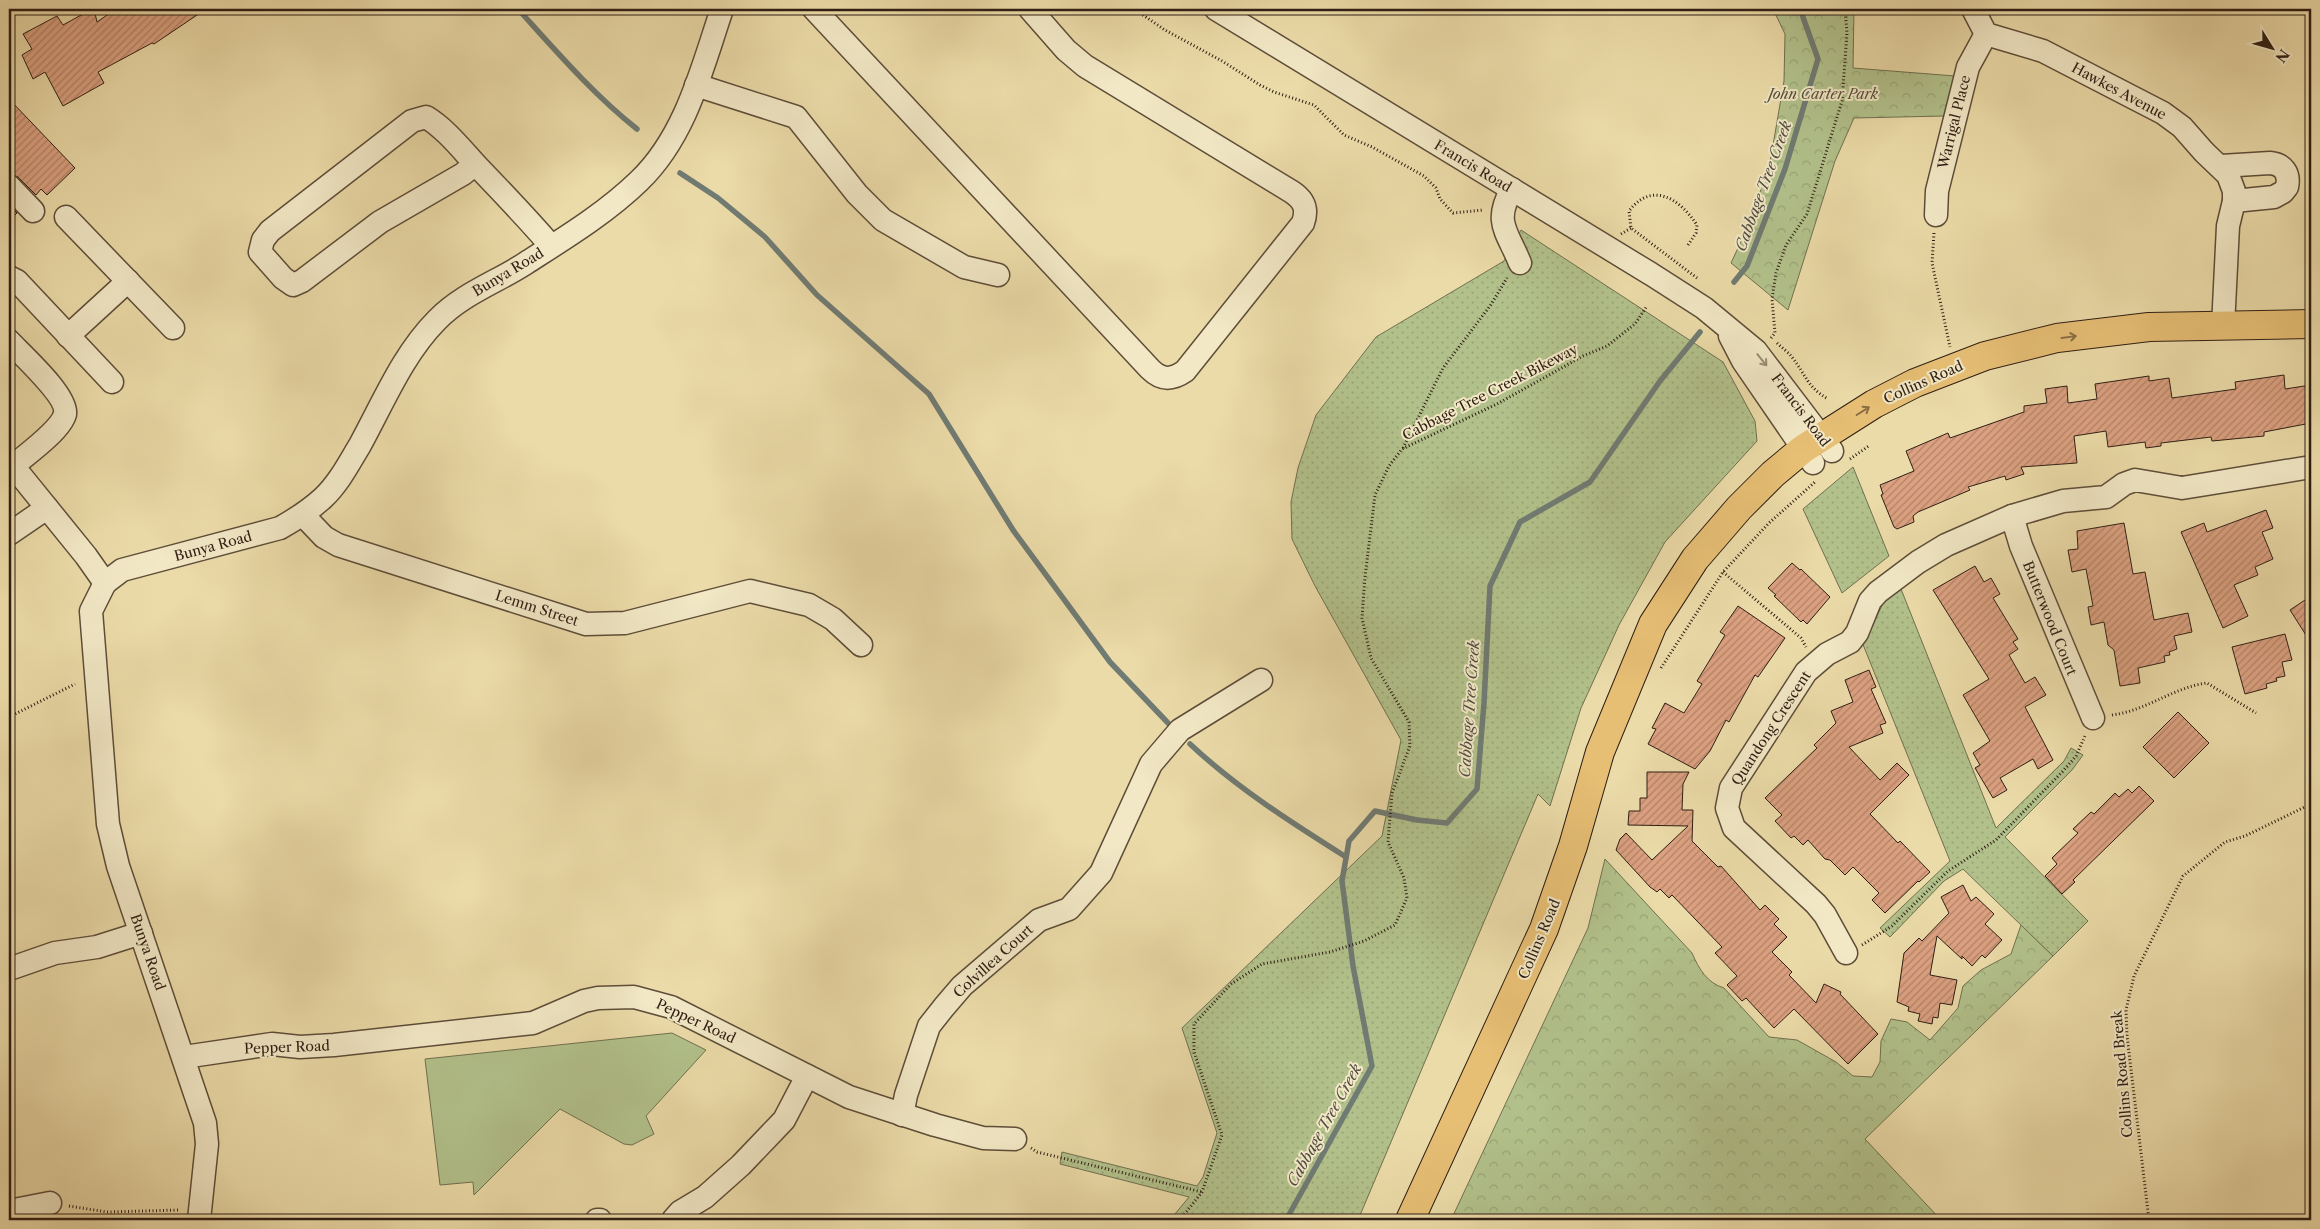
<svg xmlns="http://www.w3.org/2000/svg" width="2320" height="1229" viewBox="0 0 2320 1229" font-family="'Libre Caslon Text',serif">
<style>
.grass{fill:#b2c18b;stroke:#707050}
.forest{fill:url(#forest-crowns);stroke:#707050}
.park{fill:url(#park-dots);stroke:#707050}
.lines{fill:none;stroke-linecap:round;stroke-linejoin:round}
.stream{stroke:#707b73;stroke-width:5.5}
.building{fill:url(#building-hatch);stroke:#2f1e14}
.minor-casing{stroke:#5e4d39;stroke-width:25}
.major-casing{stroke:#2f1e14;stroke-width:30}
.path{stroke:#2f1e14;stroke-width:3;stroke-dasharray:1 2.5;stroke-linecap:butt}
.minor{stroke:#f2e8c6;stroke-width:22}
.major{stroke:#e6be74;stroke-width:28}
.oneway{stroke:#8a6e44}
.oneway2{stroke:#9a8d76}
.labels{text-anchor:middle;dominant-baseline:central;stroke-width:4;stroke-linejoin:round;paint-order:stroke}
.street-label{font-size:14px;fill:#2f1e14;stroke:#f2e8c6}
.park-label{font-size:14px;font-style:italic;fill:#564f38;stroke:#f2e8c6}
.water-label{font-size:15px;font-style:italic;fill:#504c43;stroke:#f2e8c6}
</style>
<defs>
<pattern id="forest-crowns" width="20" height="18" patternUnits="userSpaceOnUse" patternTransform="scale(1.25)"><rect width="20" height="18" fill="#b2c18b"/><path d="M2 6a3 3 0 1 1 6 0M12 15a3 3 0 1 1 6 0" fill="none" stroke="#99a577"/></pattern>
<pattern id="park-dots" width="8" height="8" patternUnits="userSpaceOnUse" patternTransform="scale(1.25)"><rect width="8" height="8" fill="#b2c18b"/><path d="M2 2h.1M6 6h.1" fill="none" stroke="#99a577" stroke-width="1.8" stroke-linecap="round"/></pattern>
<pattern id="building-hatch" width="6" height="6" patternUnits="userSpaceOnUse" patternTransform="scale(1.25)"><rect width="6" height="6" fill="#dca181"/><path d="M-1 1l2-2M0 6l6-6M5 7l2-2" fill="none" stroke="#b38368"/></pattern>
</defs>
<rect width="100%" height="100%" fill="#ebdba8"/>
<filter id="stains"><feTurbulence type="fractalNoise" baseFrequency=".004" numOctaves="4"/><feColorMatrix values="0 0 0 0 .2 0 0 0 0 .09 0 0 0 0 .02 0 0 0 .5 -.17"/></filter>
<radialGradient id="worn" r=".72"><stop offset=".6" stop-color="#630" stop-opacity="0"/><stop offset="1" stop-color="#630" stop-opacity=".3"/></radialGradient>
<polygon class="grass" points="672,1033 706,1050 646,1116 654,1134 632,1145 624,1144 560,1109 474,1195 473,1182 440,1185 425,1059"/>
<g class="forest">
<polygon points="1773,9 1854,9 1853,68 1955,76 1944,116 1854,118 1835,161 1788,310 1731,263 1752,218 1771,157 1784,81 1785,34"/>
<path d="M1605 859 1692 953C1699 969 1707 983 1724 988L1769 1037 1797 1040 1836 1062 1853 1076 1872 1077 1880 1062 1881 1041 1891 1019 1907 1022 1930 1040 1958 1008 1963 986 1981 970 2011 954 2021 925 2053 956 1865 1139 1941 1220H1451L1588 928Z"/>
</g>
<g class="park">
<polygon points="1521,230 1723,362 1755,421 1757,441 1665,542 1619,625 1581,708 1550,806 1538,794 1358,1220 1170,1220 1189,1197 1060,1164 1062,1152 1197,1186 1203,1177 1217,1133 1182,1028 1382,836 1401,740 1315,586 1292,539 1291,502 1298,468 1316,415 1376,337 1504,261"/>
<polygon points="1853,467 1889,556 1842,593 1803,509"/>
<polygon points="1901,589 1996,828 2064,761 2071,748 2083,755 2072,770 2005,837 2088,921 2053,956 1963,869 1944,881 1890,937 1880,928 1950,861 1862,642 1872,627 1883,603"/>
</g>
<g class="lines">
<g class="stream">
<path d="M518 9C556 51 593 94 637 129"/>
<polyline points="680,173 718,198 765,237 817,295 929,394 1013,530 1110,662 1168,723"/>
<polyline points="1734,282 1747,266 1785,169 1818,59 1800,9"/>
<path d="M1190 744C1237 788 1292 823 1346 857"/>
<polyline points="1286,1220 1372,1066 1353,966 1342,881 1349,841 1375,811 1417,820 1447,823 1477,789 1484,703 1490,586 1520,522 1590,482 1660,381 1700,332"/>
</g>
</g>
<g class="building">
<polygon points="92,9 94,9 97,22 116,9 206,9 154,44 152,43 98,72 104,83 63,106 45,72 33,79 22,55 32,49 23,34 57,16 63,25"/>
<polygon points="9,99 75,168 47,195 41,189 36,195 18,177 9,173"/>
<polygon points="9,205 17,213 9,221"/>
<polygon points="2284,375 2285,389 2311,385 2311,423 2264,432 2264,436 2212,441 2211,437 2161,443 2161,446 2146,448 2145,442 2108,447 2106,431 2074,436 2077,463 2021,467 2024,474 2006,480 2005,476 1968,487 1970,490 1918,512 1913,516 1914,522 1897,529 1894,527 1881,495 1883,494 1880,485 1914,471 1906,451 1948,433 1950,438 2024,412 2024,406 2047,403 2045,389 2067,386 2068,403 2097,399 2095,384 2149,376 2149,381 2169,378 2172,398 2236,389 2235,382"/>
<polygon points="2266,510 2273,528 2262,532 2273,559 2255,567 2258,575 2234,585 2248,616 2223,628 2181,532 2204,523 2207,532"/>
<polygon points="2124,523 2133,574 2145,572 2154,620 2188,613 2192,632 2174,636 2177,649 2169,652 2170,655 2164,656 2165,662 2138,668 2140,683 2120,686 2114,650 2108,645 2104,622 2091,625 2088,607 2093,606 2086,569 2072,572 2068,550 2078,549 2077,531"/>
<polygon points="1792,563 1800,570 1801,569 1830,597 1807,624 1803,620 1801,622 1774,596 1776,595 1768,588"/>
<polygon points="1975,566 1984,582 1991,578 2000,594 1993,598 2018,639 2013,642 2018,649 2009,655 2025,683 2035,677 2046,695 2025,707 2053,760 2038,769 2033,759 2000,778 2007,790 1993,798 1975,768 1980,765 1973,753 1990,741 1963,695 1989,679 1933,590"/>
<polygon points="2311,596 2311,643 2290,610"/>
<polygon points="1738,606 1785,638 1758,677 1755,675 1729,722 1726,720 1710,751 1695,769 1648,744 1656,729 1652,728 1665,703 1684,713 1702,684 1697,681 1725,635 1720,632"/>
<polygon points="2285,634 2292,660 2282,662 2285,676 2276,678 2277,681 2266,684 2267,688 2245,694 2232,647"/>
<polygon points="1869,670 1876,687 1871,689 1886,723 1880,725 1883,733 1849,747 1880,780 1897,763 1909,775 1870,814 1898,843 1900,841 1930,872 1919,882 1918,881 1885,913 1872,900 1879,893 1853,867 1845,875 1830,860 1825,859 1808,840 1803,845 1794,836 1791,838 1775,821 1782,815 1765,798 1817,748 1814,745 1836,723 1831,711 1853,702 1845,680"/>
<polygon points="2178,712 2209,743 2174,778 2143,747"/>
<polygon points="1647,772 1689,772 1683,784 1682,810 1693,810 1692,841 1718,867 1721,866 1760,910 1765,905 1779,919 1774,924 1787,937 1772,952 1792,972 1789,975 1816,1003 1824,984 1841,992 1840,994 1878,1034 1848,1064 1794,1009 1774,1028 1746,998 1742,1001 1727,985 1737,976 1715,953 1722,947 1672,895 1669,898 1660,889 1657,892 1650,887 1616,850 1620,839 1626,833 1652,860 1688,826 1628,825 1629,811 1640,811 1640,798 1647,798"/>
<polygon points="2139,786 2154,801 2073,880 2075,882 2062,894 2045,876 2057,864 2052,858 2078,833 2073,829 2091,812 2094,814 2115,793 2119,797 2128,789 2132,793"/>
<polygon points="1963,885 1971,901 1976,897 1994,914 1985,924 2002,940 1985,958 1982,955 1972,966 1962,956 1962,959 1937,936 1930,975 1957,980 1952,1005 1940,1003 1938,1018 1933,1017 1932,1024 1918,1021 1920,1014 1908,1011 1909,1007 1897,1002 1904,953 1919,938 1922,941 1949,913 1941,897"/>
</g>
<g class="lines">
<g class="minor-casing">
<g id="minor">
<path d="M814 9 1150 369C1162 381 1172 380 1185 371L1303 223C1308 209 1304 200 1292 192L1085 66 1066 50 1030 9"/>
<polyline points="1216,9 1651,274 1704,308 1756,351 1832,451"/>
<polyline points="1973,9 1986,34 2043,51 2163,113 2182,127 2204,152 2228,175 2234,191 2234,201 2228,226 2223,327"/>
<polyline points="696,85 796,117 857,194 883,220 964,267 998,275"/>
<path d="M475 164 463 174 380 222 302 281 293 285 283 278 260 252 263 240 270 231 412 121 426 117C446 129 462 150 478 167 503 193 528 219 551 246"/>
<path d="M2221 166 2270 163C2283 164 2290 173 2287 187L2283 192 2274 197 2234 201"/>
<polyline points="9,186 33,211"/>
<path d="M1512 189C1493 222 1507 231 1520 263"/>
<polyline points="1936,215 1937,191 1968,67 1986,34"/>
<polyline points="66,217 173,328"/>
<polyline points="9,277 17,281 112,382"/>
<polyline points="68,336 128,281"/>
<polyline points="1730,336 1743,361 1813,463"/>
<path d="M9 341C22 355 68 396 65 414 61 430 26 455 13 466"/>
<polyline points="9,461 86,556 105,583"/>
<polyline points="303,515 324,537 338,545 586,624 625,623 750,591 809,605 833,619 861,645"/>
<polyline points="2012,516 2021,546 2093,718"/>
<polyline points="9,534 47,508"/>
<polyline points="1846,953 1825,915 1816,904 1734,828 1727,808 1731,788 1806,672 1827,654 1850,642 1857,633 1870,601 1878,592 1918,562 1946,545 2012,516 2063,501 2106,497 2124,484 2135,480 2182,488 2311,467"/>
<polyline points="9,969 55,953 97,947 141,933"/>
<polyline points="184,1057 272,1044 300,1047 334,1045 533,1023 584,1001 598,998 634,997 671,1007 849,1097 935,1125 983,1138 1015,1139"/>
<polyline points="902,1115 906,1095 929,1026 944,1007 962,986 1039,920 1069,909 1101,873 1151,764 1180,730 1261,680"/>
<polyline points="9,1211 50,1203"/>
<path d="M199 1220 207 1144 205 1123 118 866 108 824 91 611 105 583 122 570 280 528C296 519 310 510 323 498 339 483 349 463 360 445 383 403 403 354 437 320 462 294 497 282 526 263 565 238 606 213 639 181 686 136 702 68 722 9"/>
<polyline points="597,1220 600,1220"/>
<polyline points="673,1220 680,1212 705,1197 741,1165 784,1120 807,1076"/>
</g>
</g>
<g class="major-casing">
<polyline id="major" points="1410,1220 1544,929 1573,846 1600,752 1653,624 1695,559 1739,508 1773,474 1803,449 1874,404 1915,383 1985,356 2057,338 2149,327 2311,324"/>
</g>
<g class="path">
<polyline points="1134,9 1165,30 1222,61 1260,85 1274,92 1314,105 1344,135 1372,147 1424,176 1436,188 1440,199 1453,213 1483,210"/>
<polyline points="1934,233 1932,263 1950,347"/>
<polyline points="1621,234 1631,228"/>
<path d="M1688 245 1696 233 1697 225C1679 198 1652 181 1629 211L1631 228 1697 278"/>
<polyline points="1771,338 1775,333 1772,299 1776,273 1786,245 1807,214 1842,101 1847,33 1845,9"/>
<path d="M1777 343C1782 348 1788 352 1792 357 1806 375 1807 387 1828 399"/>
<polyline points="1403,448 1443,368 1490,306 1507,278"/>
<polyline points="1850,459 1870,445"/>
<polyline points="1723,572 1801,638 1806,647"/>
<polyline points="1661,668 1723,572 1769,523 1815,482"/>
<path d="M2112 715C2146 711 2174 687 2207 683L2256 713"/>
<polyline points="9,717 75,684"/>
<polyline points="1862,945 1892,926 1948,871 1996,840 2063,771 2076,756 2085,736"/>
<polyline points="1031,1148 1037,1152 1202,1192"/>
<polyline points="69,1206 107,1212 180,1210"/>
<polyline points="1180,1220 1202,1192 1222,1135 1194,1052 1194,1024 1231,984 1262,964 1330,952 1364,941 1395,925 1407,898 1404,878 1388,842 1392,793 1410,746 1409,722 1371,658 1362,618 1365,577 1375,495 1389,466 1402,449 1497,404 1583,356 1607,346 1635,324 1647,306"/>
<polyline points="2149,1220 2127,1036 2126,1010 2134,976 2183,876 2225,842 2245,836 2311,804"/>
</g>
<use href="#minor" class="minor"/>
<use href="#major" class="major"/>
</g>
<defs><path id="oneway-shaft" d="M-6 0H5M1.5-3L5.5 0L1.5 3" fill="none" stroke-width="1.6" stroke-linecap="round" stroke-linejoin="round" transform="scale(1.25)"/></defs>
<g class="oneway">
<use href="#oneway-shaft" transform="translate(2069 337) rotate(-8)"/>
<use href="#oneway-shaft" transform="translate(1863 411) rotate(-32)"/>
</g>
<use class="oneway2" href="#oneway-shaft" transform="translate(1762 360) rotate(51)"/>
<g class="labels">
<g class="street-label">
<text transform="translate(2119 91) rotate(28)">Hawkes Avenue</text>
<text transform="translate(1954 122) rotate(-76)">Warrigal Place</text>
<text transform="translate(1473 166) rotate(31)">Francis Road</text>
<text transform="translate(508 272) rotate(-31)">Bunya Road</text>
<text transform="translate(1923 382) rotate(-24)">Collins Road</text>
<text transform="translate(1490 392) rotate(-27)">Cabbage Tree Creek Bikeway</text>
<text transform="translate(1801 410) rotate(53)">Francis Road</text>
<text transform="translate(213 546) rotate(-15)">Bunya Road</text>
<text transform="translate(537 608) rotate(18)">Lemm Street</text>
<text transform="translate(2050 618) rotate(68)">Butterwood Court</text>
<text transform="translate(1771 728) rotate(-57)">Quandong Crescent</text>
<text transform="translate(1539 939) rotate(-67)">Collins Road</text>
<text transform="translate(148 952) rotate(71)">Bunya Road</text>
<text transform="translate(993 961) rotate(-42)">Colvillea Court</text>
<text transform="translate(696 1021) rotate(25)">Pepper Road</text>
<text transform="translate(287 1047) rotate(-2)">Pepper Road</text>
<text transform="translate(2122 1074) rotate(-95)">Collins Road Break</text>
</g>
<g class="park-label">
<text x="1823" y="94">John Carter Park</text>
</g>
<g class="water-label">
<text transform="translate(1763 186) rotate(-70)">Cabbage Tree Creek</text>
<text transform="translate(1469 709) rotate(-86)">Cabbage Tree Creek</text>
<text transform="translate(1324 1125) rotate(-61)">Cabbage Tree Creek</text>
</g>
</g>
<rect width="2320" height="1229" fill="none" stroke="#ebdba8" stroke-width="30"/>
<rect x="10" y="10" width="2300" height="1209" fill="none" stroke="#2f1e14" stroke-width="2.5"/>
<rect x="15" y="15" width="2290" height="1199" fill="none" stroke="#2f1e14"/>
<g transform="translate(2272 48) rotate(127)" stroke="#f2e8c6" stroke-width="4" paint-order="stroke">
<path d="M0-4L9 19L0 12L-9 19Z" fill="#2f1e14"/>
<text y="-8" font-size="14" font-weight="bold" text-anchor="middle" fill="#2f1e14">N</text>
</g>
<rect width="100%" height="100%" filter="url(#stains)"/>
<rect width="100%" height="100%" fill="url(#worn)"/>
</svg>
